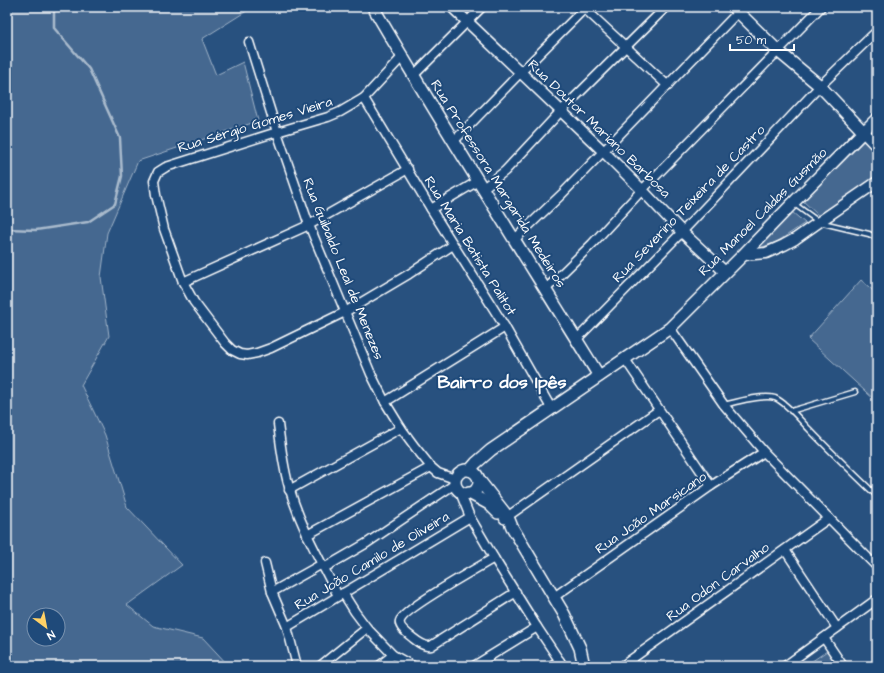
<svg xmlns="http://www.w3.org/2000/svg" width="884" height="673" viewBox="0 0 884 673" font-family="'Architects Daughter',sans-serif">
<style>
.green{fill:#446890;stroke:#a2b4c8;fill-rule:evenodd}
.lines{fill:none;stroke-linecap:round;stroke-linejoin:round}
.stream{stroke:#aabbcd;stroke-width:2.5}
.service-casing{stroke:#fff;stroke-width:7}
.minor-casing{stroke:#fff;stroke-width:11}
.tertiary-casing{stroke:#fff;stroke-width:13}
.secondary-casing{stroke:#fff;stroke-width:14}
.service{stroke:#1f4a7a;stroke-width:4}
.minor{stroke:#1f4a7a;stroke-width:8}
.tertiary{stroke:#1f4a7a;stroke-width:10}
.secondary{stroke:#1f4a7a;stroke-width:11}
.labels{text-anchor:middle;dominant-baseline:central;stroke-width:4;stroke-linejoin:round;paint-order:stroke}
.street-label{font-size:14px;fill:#fff;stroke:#1f4a7a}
.district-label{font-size:18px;font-weight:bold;fill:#fff;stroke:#1f4a7a}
</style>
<rect width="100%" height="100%" fill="#28517f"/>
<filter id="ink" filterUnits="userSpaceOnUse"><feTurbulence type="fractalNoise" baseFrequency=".025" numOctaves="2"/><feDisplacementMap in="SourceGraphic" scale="8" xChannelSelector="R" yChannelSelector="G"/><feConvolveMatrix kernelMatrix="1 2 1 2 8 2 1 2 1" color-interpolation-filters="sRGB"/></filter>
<g filter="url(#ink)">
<g class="green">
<path d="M7 7H253L202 39 216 75 243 62 258 121 138 161 107 233 101 277 109 336 81 385 105 435 127 507 182 565 127 605 153 626 203 638 229 666H7ZM34 615H58V639H34Z"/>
<polygon points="863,137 877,153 877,179 820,217 802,200"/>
<polygon points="792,212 805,223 777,242 754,250"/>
<polygon points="861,280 877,294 877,402 808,339"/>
<polygon points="827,651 837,666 805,666"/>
</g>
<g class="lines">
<polyline class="stream" points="7,229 36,230 88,222 115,204 122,176 120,138 89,69 54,28 54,7"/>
<g class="service-casing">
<g id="service">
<polyline points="793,203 819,222 869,234 877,238"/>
<path d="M724 405C736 402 763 394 775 398 787 403 800 420 809 429 831 452 854 474 877 496"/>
<polyline points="791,411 855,392"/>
</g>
</g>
<g class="minor-casing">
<g id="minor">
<polyline points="583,7 668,86"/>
<polyline points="249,42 277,132 309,225 371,374 385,402 401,428 415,447 431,467 438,473 455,479"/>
<polyline points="402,57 364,98 340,112 328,117 277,132 166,167 158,172 154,181 156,195 164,229 183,282 194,302 225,343 232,350 240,354 247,355 257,353 271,348 345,312 409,274 453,245"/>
<polyline points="414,75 482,7"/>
<polyline points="364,98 431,209 505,327 551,408"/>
<polyline points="453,142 521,72 586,7"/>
<polyline points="482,189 505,171 561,111 666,7"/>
<polyline points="431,209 478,181"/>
<polyline points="515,239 562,194 743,7"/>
<polyline points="183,282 309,225 408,169"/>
<polyline points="546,289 592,244 642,190 821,7"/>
<polyline points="670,328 724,405 764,452 877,567"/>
<polyline points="576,340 682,232 820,86 877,31"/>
<polyline points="625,359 711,486"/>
<polyline points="385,402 505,327"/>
<path d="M278 424C281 446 283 469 290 490 301 528 321 561 338 596"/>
<polyline points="289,490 401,428"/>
<polyline points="460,492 470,517 494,558 537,627 563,666"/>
<polyline points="504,519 659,410"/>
<polyline points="307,535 431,467"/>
<polyline points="785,550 837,628"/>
<path d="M494 558C479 567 403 609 400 621 398 627 409 635 413 638 418 642 424 647 431 646L516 592"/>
<polyline points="265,563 272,592 287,627 297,666"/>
<polyline points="324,568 367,543 437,496 455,484"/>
<polyline points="272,592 322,564"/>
<polyline points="343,593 355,612 367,628 393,655 413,666"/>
<polyline points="554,597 711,486 764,452"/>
<polyline points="287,627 470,517"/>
<polyline points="824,638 843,666"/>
<polyline points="320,666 367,628"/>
<polyline points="379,666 393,655"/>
<polyline points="474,666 537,627"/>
<polyline points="550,666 560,661"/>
<polyline points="622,666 829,518"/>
<polyline points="785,666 877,599"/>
</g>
</g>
<g class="tertiary-casing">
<g id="tertiary">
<polyline points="452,7 603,151 642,190 682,232 725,272"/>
<polyline points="864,131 877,118"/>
<polyline points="743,255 766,253 784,245 795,239 819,222 877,182"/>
</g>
</g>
<g class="secondary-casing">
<g id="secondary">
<path d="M373 7C446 132 523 253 599 376"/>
<polyline points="733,7 778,51 820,86 877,146"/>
<polyline points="470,470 476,463 491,450 670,328 743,255 793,203 864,131"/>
<circle cx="467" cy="482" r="12"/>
<polyline points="479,480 508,517 512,527 564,614 580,648 584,666"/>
<polyline points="469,493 489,504 498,513"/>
</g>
</g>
<use href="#service" class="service"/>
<use href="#minor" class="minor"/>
<use href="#tertiary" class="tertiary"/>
<use href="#secondary" class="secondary"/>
</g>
</g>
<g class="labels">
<g class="street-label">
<text transform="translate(255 125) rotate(-17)">Rua Sérgio Gomes Vieira</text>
<text transform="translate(599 129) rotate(44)">Rua Doutor Mariano Barbosa</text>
<text transform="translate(498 184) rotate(58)">Rua Professora Margarida Medeiros</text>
<text transform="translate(689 204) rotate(-46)">Rua Severino Teixeira de Castro</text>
<text transform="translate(763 212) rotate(-45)">Rua Manoel Caldas Gusmão</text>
<text transform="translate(470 246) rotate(58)">Rua Maria Batista Palitot</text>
<text transform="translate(343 269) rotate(68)">Rua Guibaldo Leal de Menezes</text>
<text transform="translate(651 513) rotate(-35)">Rua João Marsicano</text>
<text transform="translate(372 561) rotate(-31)">Rua João Camilo de Oliveira</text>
<text transform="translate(718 582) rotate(-36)">Rua Odon Carvalho</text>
</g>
<g class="district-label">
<text x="502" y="382">Bairro dos Ipês</text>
</g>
</g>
<rect width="884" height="673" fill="none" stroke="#1f4a7a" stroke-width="24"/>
<rect x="12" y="12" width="860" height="649" fill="none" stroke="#fff" stroke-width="1.5" filter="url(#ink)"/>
<g transform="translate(46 627) rotate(148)"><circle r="19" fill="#1f4a7a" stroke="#7992af"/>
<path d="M0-3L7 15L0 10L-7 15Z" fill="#ffd166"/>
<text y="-6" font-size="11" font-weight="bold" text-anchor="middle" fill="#ffffff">N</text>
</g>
<path d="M730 44v6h64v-6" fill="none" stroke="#ffffff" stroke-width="2"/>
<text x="736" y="44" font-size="12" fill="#ffffff" stroke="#1f4a7a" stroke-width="3" paint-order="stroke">50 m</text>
</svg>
